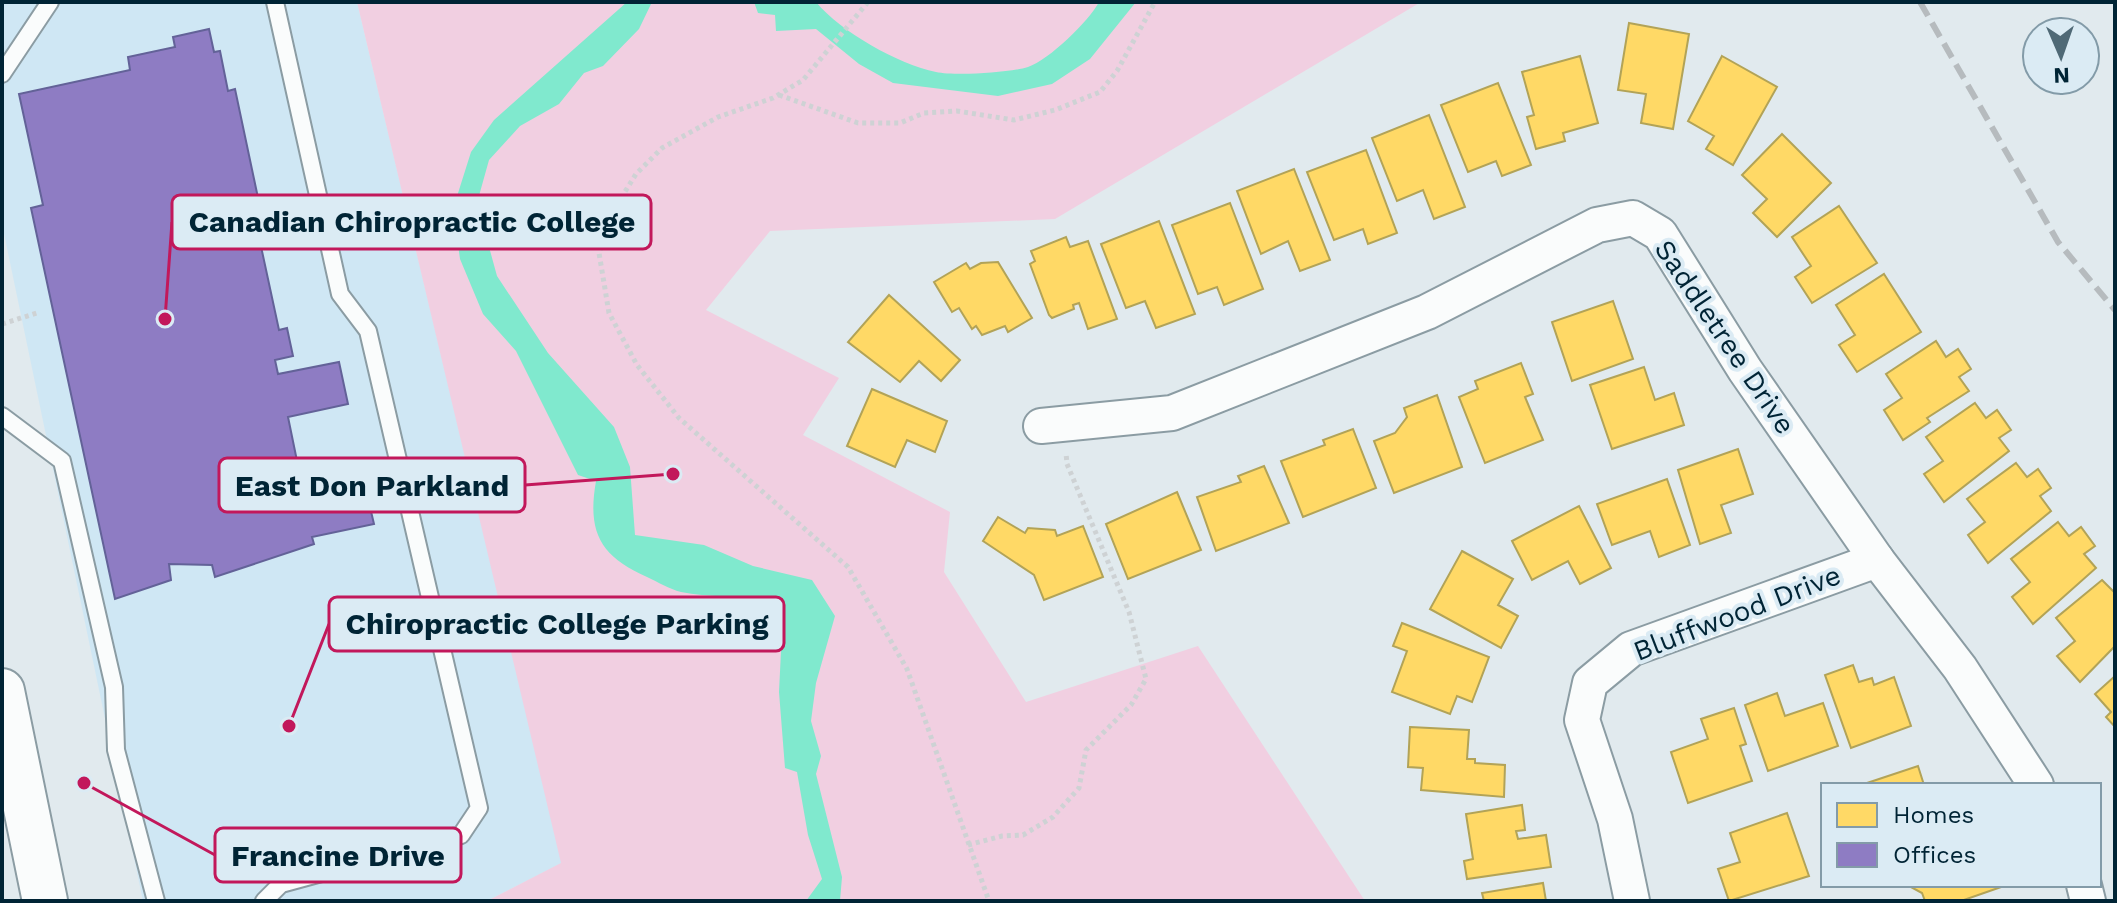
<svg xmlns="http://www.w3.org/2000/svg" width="2117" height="903" viewBox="0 0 2117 903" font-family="'Work Sans',sans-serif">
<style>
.built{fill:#cfe7f4}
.green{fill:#f1cfe1}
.water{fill:#80e9ce}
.homes{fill:#ffd966;stroke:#b2a357;stroke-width:2}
.offices{fill:#8e7cc3;stroke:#636298;stroke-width:2}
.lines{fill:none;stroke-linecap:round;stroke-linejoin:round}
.service-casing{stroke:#8b9ca3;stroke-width:20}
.minor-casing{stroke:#8b9ca3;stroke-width:38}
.secondary-casing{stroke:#8b9ca3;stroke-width:48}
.path{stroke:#ced2d4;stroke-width:5;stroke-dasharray:4 4;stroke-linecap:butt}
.service{stroke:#fafcfc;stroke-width:16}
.minor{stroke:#fafcfc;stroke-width:34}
.secondary{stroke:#fafcfc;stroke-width:44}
.rail{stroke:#b6bbbe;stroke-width:6;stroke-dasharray:16 8;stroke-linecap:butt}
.labels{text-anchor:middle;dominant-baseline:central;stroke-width:8;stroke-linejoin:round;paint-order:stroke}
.street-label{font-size:28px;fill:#002435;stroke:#dbebf4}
.leader{fill:none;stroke:#c2185b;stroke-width:3}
.callout-dot{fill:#c2185b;stroke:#dbebf4;stroke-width:3}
.callout{fill:#dbebf4;stroke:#c2185b;stroke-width:3}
.callout-label{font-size:30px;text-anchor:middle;font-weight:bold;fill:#002435}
</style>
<rect width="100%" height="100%" fill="#e1eaee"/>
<polygon class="built" points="2,2 357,2 562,863 487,901 143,901 2,224"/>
<polygon class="green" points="357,2 1421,2 1055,219 770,231 706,310 839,378 803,435 950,512 944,572 1026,702 1198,646 1365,901 487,901 561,863"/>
<g class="water">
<path d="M627 2H652L639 29 603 66 584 73 559 104 520 126 489 160 477 203 497 276 548 353 614 427 630 467 635 535 704 545 753 566 812 580 835 616 816 683 811 721 821 756 816 774 842 877 840 901H806L822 879 808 835 797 772 785 768 779 692 783 610C751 593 715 599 681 592 669 589 658 582 647 577 600 556 587 532 596 481L578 475 516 351 483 314 460 259 453 209 471 152 494 120Z"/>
<path d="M754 2H816C841 32 898 64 936 72 955 76 1009 73 1028 67 1049 60 1089 21 1099 2H1136L1090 59 1052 84 998 96 893 83 859 64 816 29 776 31 775 15 758 13Z"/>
</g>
<g class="homes">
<polygon points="1629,23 1689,34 1673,129 1641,123 1646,94 1618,90"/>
<polygon points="1580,56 1598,123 1563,133 1565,141 1536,149 1527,117 1534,115 1522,72"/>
<polygon points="1722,56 1777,87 1733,165 1706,149 1714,136 1688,121"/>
<polygon points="1498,83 1531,165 1502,176 1496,161 1468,172 1441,105"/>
<polygon points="1429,115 1465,207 1434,219 1423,190 1397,201 1372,138"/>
<polygon points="1782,134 1831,183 1777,237 1753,213 1767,199 1742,175"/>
<polygon points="1366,150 1397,233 1368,244 1363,229 1334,240 1307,172"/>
<polygon points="1294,169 1330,260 1300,271 1288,241 1261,254 1237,191"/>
<polygon points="1230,203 1263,289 1224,305 1217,287 1198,294 1172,225"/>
<polygon points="1839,206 1877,263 1812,303 1795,277 1811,266 1792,237"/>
<polygon points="1159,221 1195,314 1156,328 1145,301 1126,308 1101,244"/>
<polygon points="1066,237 1070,247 1088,241 1117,319 1088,329 1079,303 1073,305 1074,309 1052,318 1049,315 1030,264 1035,261 1031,251"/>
<polygon points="998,262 1032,318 1008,332 1005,326 982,335 976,326 972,329 959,308 952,312 934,282 966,263 970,269 981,263"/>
<polygon points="1884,274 1921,332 1857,372 1839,345 1855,335 1836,305"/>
<polygon points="889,295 960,360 941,381 919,361 900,382 848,342"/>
<polygon points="1613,301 1633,359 1572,381 1552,322"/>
<polygon points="1936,341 1946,357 1958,349 1971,369 1959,377 1969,391 1927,418 1930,422 1903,440 1884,410 1902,398 1886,374"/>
<polygon points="1521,363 1533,394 1525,397 1543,440 1485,463 1459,397 1478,389 1475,381"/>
<polygon points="1644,367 1655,400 1674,393 1684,425 1612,449 1590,385"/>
<polygon points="872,389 947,421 935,452 907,440 895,467 847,446"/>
<polygon points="1437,395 1462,467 1394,493 1374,441 1395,433 1407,417 1404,408"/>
<polygon points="1975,403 1986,418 1997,410 2011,430 1999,438 2009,451 1944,502 1924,474 1943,461 1926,437"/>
<polygon points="1353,429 1376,488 1303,517 1281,461 1325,445 1323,440"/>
<polygon points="1738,449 1753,494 1721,505 1731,533 1700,544 1678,470"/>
<polygon points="2016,463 2027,477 2038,469 2051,488 2040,496 2051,511 1988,563 1968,535 1985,522 1967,499"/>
<polygon points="1264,466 1289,523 1216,551 1197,497 1241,482 1238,476"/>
<polygon points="1667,479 1690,545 1659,557 1650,531 1612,545 1597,504"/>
<polygon points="1177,492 1201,550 1128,579 1106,524"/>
<polygon points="1579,506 1611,568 1580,584 1568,561 1532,580 1512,541"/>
<polygon points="998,517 1025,533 1028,528 1055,530 1057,536 1083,526 1103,577 1044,600 1034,575 983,541"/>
<polygon points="2058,522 2069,536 2081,527 2095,546 2084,554 2096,568 2033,624 2012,597 2030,582 2011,559"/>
<polygon points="1462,551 1513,579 1498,605 1518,616 1501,648 1430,609"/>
<polygon points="2102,580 2115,593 2115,646 2080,682 2057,656 2075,641 2056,618"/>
<polygon points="1402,623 1489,657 1472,702 1457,696 1450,714 1392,692 1407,651 1393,646"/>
<polygon points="1853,665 1859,682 1872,678 1874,685 1894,677 1911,726 1851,748 1825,675"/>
<polygon points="2115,676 2115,727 2106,717 2111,712 2095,694"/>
<polygon points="1777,693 1785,716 1823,703 1838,746 1768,771 1745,705"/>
<polygon points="1734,708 1746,744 1740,746 1752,781 1688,803 1671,752 1708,739 1701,719"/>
<polygon points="1410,727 1469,730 1467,759 1475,759 1475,763 1505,765 1504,797 1421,790 1423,768 1408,767"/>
<polygon points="1918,766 1924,785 1865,785 1864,784"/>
<polygon points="1522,805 1525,830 1516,831 1518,839 1546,835 1551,867 1467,879 1464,861 1473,859 1466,814"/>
<polygon points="1787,813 1809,876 1729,901 1718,869 1740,862 1730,833"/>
<polygon points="1543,883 1546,901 1484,901 1482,893"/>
<polygon points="1909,886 1910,885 2004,886 1961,901 1925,901 1922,893"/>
</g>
<polygon class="offices" points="209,29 214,52 220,51 228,91 235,89 261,212 254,214 279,330 287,328 293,356 275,360 278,374 339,362 348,404 288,417 304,495 364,482 374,524 312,537 314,544 215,577 212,565 169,564 171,580 115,599 31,208 43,205 19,94 130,70 128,57 175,47 173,37"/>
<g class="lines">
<g class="service-casing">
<g id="service">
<polyline points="2,74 50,2"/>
<polyline points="2,416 62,461 114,687 116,750 156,901"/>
<polyline points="264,901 281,884 461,835 479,808 368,331 340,294 275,2"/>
</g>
</g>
<g class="minor-casing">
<g id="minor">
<polyline points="1041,426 1172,413 1427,312 1597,225 1633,218 1660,234 1745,370 1877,560 1960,668 2036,785"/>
<polyline points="2084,885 2088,901"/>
<polyline points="1632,901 1615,819 1582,720 1590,683 1631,649 1877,560"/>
</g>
</g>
<g class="secondary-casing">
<polyline id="secondary" points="2,691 45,901"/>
</g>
<g class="path">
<polyline points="868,2 803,80 773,98 718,117 662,148 636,174 618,203 599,253 609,313 637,365 679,418 848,567 907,669 989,901"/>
<polyline points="779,95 858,123 900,123 924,113 957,111 1014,120 1055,110 1100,92 1117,71 1155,2"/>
<polyline points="2,324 40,312"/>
<polyline points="968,845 1002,836 1023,835 1053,817 1079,788 1086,750 1131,705 1146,679 1129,612 1067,464 1066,453"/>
</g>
<use href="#service" class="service"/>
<use href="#minor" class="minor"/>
<use href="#secondary" class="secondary"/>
<polyline class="rail" points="1920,2 2058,242 2115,310"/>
</g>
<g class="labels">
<g class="street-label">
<text transform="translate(1725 337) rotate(56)">Saddletree Drive</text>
<text transform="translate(1737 613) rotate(-21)">Bluffwood Drive</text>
</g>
</g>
<path class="leader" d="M165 319L172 222M673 474L525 485M289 726L329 624M84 783L215 855"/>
<g class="callout-dot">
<circle cx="165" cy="319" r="8"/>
<circle cx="673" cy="474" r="8"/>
<circle cx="289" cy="726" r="8"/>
<circle cx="84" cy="783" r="8"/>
</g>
<g class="callout">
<rect x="172" y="195" width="479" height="54" rx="8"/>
<rect x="219" y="458" width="306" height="54" rx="8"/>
<rect x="329" y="597" width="455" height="54" rx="8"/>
<rect x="215" y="828" width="246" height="54" rx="8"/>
</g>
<g class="callout-label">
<text x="412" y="232">Canadian Chiropractic College</text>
<text x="372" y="496">East Don Parkland</text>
<text x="557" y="634">Chiropractic College Parking</text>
<text x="338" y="866">Francine Drive</text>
</g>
<rect width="2117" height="903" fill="none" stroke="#002435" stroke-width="8"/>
<rect x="1821" y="783" width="280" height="104" fill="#dbebf4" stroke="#839ba8" stroke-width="2"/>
<rect x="1837" y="803" width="40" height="24" fill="#ffd966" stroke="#839ba8" stroke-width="2"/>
<text x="1893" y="823" font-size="24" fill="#002435">Homes</text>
<rect x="1837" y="843" width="40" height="24" fill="#8e7cc3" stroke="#839ba8" stroke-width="2"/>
<text x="1893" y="863" font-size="24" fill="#002435">Offices</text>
<g transform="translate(2061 56) rotate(178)"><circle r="38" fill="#dbebf4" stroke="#839ba8" stroke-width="2"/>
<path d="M0-6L14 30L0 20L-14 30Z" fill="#4f6976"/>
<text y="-12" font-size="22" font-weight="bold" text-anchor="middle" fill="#002435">N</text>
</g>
</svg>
